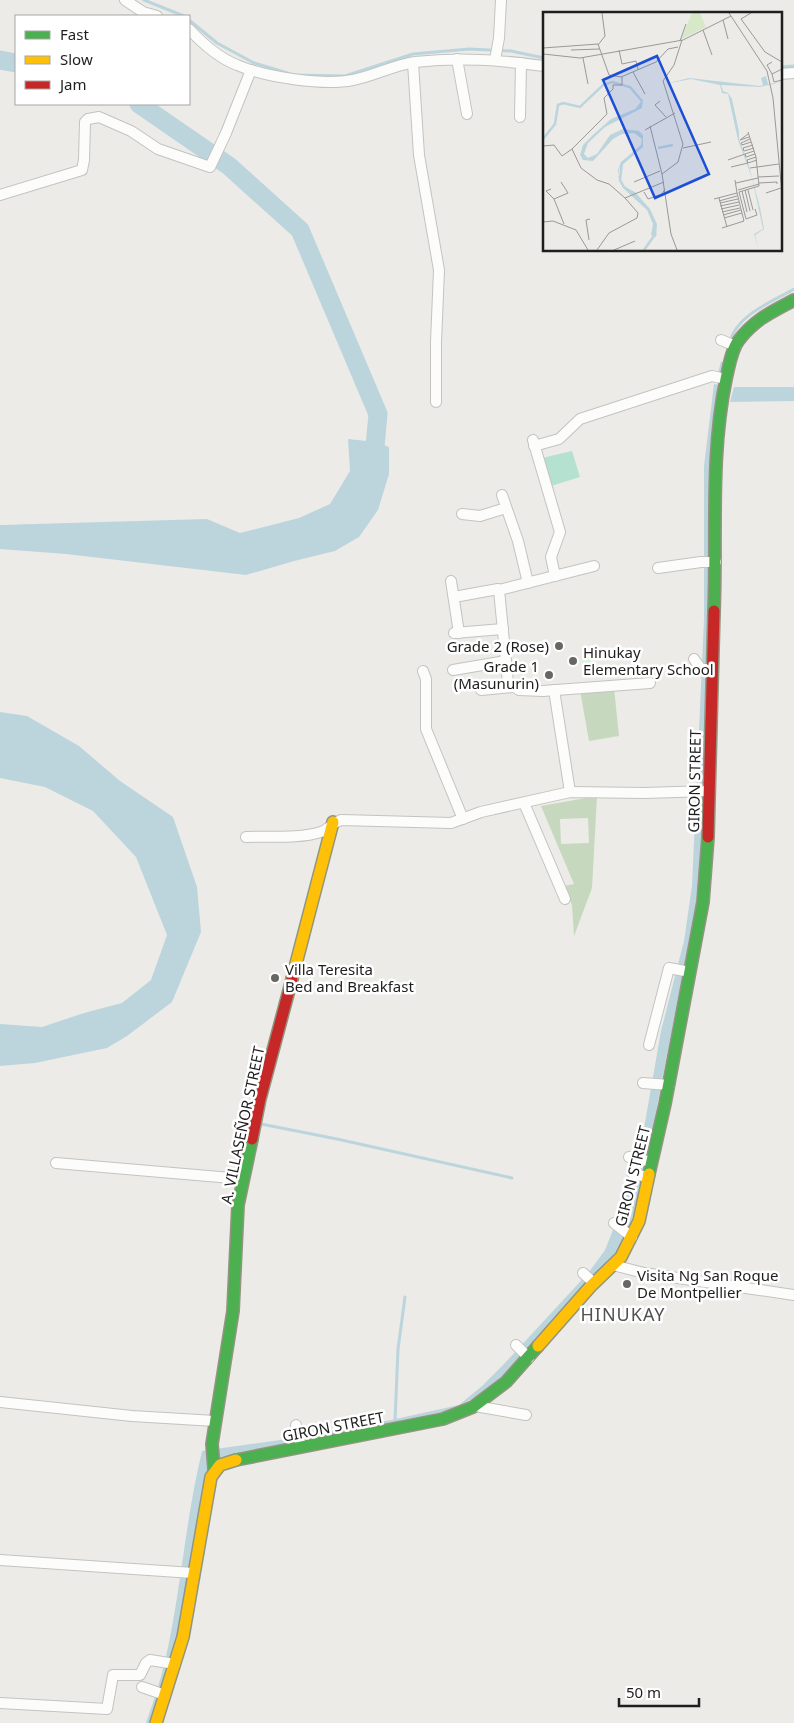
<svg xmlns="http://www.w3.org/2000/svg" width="794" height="1723" viewBox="0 0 794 1723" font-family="'Noto Sans',sans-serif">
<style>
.forest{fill:#c6d9be;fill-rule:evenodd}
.park{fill:#d7f0d8}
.pitch{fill:#b5e1d0}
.water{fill:#bcd5dd}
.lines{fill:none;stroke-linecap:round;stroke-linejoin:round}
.stream{stroke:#bcd5dd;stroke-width:3}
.river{stroke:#bcd5dd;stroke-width:19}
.street-casing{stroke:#c3c3c1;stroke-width:12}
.fast-casing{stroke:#929580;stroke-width:14}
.slow-casing{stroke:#929580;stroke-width:14}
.jam-casing{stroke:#929580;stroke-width:14}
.street{stroke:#fcfcfb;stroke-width:10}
.fast{stroke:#4caf50;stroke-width:11}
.slow{stroke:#ffc107;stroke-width:11}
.jam{stroke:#c62828;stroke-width:11}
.poi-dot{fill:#666664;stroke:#fff;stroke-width:2}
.labels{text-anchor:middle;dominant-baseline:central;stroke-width:5;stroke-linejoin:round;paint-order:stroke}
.poi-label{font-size:15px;fill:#1e1e1e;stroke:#fff;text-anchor:start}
.street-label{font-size:15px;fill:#1e1e1e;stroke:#fff}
.quarter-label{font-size:18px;letter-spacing:1px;fill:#515151;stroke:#fff}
.inset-river{fill:none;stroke:#bcd5dd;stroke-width:2.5}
.inset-road{fill:none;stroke:#9a9997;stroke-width:1}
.view{fill:#1d4ed8;fill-opacity:0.15;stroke:#1d4ed8;stroke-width:2.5}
.inset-edge{fill:none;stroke:#1e1e1e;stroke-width:2.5}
</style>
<rect width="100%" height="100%" fill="#ecebe7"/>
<g class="forest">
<polygon points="614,688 619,736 589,741 580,690"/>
<path d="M597 796 592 888 574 936 572 905 564 886 574 884 541 806ZM588 818 589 843 561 844 560 819Z"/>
</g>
<polygon class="park" points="581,653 591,653 593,672 583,672"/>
<polygon class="pitch" points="572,451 580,477 551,486 542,458"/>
<g class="water">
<path d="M714 384 720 385 709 581 700 884 641 1189 623 1248 555 1324 484 1394 443 1412 221 1457 172 1657 151 1723H146C153 1703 160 1682 165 1661 181 1592 185 1521 202 1451L301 1437 391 1420 459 1405 482 1386 504 1364 589 1272 605 1250 630 1187 643 1134 661 1031 684 941 692 886 704 619V466Z"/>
<polygon points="734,387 794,387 794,401 730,402"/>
<polygon points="348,439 376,442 389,447 389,474 378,510 359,537 335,551 294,561 246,575 66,554 0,549 0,525 207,519 240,533 299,518 330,504 350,471"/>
<polygon points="0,712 27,716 79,746 120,781 173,817 197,887 201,932 172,1002 127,1036 107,1048 35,1063 0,1066 0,1024 42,1027 84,1013 122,1003 151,980 167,935 136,857 93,811 45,787 0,778"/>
</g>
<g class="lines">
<g class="stream">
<polyline points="144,0 184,16"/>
<polyline points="189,20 217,43 254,63 294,75 345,76 413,54 469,49 511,51 544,58"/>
<polyline points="780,67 794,66"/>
<path d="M730 341C738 314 772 302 794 289"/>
<polyline points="719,376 722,363"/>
<polyline points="261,1124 337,1139 512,1178"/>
<polyline points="395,1421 398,1349 405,1297"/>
</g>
<g class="river">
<polyline points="0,60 16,63"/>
<polyline points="139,104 229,166 300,230 378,414 373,468"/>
</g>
<g class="street-casing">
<g id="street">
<polyline points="125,0 143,12 157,16"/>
<path d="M189 29C202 43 219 58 237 65 265 77 323 86 353 80 374 76 394 65 415 62 461 57 498 60 544 66"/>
<polyline points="457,59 467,114"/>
<polyline points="495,60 499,38 501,0"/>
<polyline points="413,63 419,155 439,270 436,342 436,402"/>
<polyline points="780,74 794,73"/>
<polyline points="520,117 521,63"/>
<polyline points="0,195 82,170 84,160 85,122 88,119 99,117 131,131 158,149 210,167 226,133 251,70"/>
<polyline points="721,340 736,346"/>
<polyline points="533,440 560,532 551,557 555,576"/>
<polyline points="534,446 559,439 580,419 712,376 726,379"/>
<polyline points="502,495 518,541 528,583"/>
<polyline points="462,514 480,516 506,508"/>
<polyline points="594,566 499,590 508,683 519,690 543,691 650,683"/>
<polyline points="658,568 701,562 716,562"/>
<polyline points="451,581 459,633"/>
<polyline points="454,597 498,589"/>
<polyline points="454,633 503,629"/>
<polyline points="694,659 701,669 712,669"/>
<polyline points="453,670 506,661"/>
<polyline points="423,671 426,679 426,729 463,819"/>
<polyline points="481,690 513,687"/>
<polyline points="554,690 570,792"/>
<polyline points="524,803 565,899"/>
<path d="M246 837C271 836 298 839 321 832 329 829 332 823 341 820L451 823 481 812 570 792 644 793 709 791"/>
<polyline points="649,1045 669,968 690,972"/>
<polyline points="643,1083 669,1085"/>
<polyline points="629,1157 652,1162"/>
<polyline points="56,1163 243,1179"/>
<polyline points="633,1174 648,1177"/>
<polyline points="614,1223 632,1237"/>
<polyline points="613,1265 644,1273 794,1295"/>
<polyline points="583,1273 594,1283"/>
<polyline points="516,1345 529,1358"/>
<polyline points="0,1402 132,1416 215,1421"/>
<polyline points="475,1406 526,1415"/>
<polyline points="296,1425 301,1446"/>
<polyline points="0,1560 193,1573"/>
<polyline points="142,1687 165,1695"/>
<polyline points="0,1703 107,1709 113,1675 140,1675 146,1663 150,1660 175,1664"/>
</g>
</g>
<g class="fast-casing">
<g id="fast">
<path d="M714 611C717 534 710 456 726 379 729 367 731 350 739 340 755 319 772 312 794 300"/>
<polyline points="649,1174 665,1104 703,902 708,837"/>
<polyline points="236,1460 443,1419 473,1407 506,1382 538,1346"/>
<polyline points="214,1469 212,1444 233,1311 238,1205 252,1139"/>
</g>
</g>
<g class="slow-casing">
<g id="slow">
<polyline points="292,979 333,822"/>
<polyline points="538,1346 590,1287 621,1257 639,1221 649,1174"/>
<polyline points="156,1723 183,1637 211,1477 220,1465 236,1460"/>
</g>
</g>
<g class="jam-casing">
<g id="jam">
<polyline points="708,837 714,611"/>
<polyline points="252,1139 260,1099 292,979"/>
</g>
</g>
<use href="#street" class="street"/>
<use href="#fast" class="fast"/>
<use href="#slow" class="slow"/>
<use href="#jam" class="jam"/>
</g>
<g class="poi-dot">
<circle cx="559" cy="646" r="5"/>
<circle cx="573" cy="661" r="5"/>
<circle cx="549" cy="675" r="5"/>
<circle cx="275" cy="978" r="5"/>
<circle cx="627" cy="1284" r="5"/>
</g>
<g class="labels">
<g class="poi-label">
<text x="549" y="646" text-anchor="end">Grade 2 (Rose)</text>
<text x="583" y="652">Hinukay<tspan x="583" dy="17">Elementary School</tspan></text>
<text x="539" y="666" text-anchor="end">Grade 1<tspan x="539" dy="17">(Masunurin)</tspan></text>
<text x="285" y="969">Villa Teresita<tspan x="285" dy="17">Bed and Breakfast</tspan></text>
<text x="637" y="1275">Visita Ng San Roque<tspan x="637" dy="17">De Montpellier</tspan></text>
</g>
<g class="street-label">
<text transform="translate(694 781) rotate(-89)">GIRON STREET</text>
<text transform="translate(242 1125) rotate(-78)">A. VILLASEÑOR STREET</text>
<text transform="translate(632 1176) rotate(-76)">GIRON STREET</text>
<text transform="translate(333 1426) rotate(-11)">GIRON STREET</text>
</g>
<g class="quarter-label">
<text x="623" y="1314">HINUKAY</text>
</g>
</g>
<g transform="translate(543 12)">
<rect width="239" height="239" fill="#ecebe7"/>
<path d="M149 1H157L163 15 138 27Z" fill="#d7e8c8"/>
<path d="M223 64 225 72 239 70 217 75 178 73 180 79 185 81 189 87 196 120V127L206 154 217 196 221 217 212 223 216 238 211 222 220 217 209 166 195 128 185 82 179 81 177 73 148 67 122 72 146 66 217 74 220 73 218 66ZM100 87 99 96 62 115 45 131 41 142 45 146 54 142 67 123 80 117 96 119 100 123V135L77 155 75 163 81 175 92 180 107 197 114 212 113 225 108 223 110 212 104 198 80 176 75 164V158L78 150 98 133 99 127 91 121 79 122 70 127 50 149 40 148 37 143 40 133 50 123 68 107 92 97Z" fill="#bcd5dd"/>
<path class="inset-river" d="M0 127 12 112 15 93 20 91 37 95 60 73 69 70 87 75 99 89M115 136 130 133M79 151 77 168 81 175 91 182M101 238 113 221"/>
<path class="inset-road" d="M186 1 224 59 230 86 239 181M208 1 198 7 222 40 239 50M180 8 185 27M160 18 169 43M137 29 143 12M55 33 62 24 59 1M0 36 55 32 66 63 78 65 113 50 125 37 135 35M28 38 57 37M76 38 79 52 93 49 95 57M0 42 37 46 140 28 188 4M40 46 45 72M229 50 224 53 229 62 239 57M90 60 102 82M229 62 231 70 239 68M117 89 112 93 123 105M107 114 119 162M102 118 132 101M205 120 213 145 216 174 196 180 203 207 214 203 212 197M205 122 197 128 206 125M207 127 198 131 199 133 208 130M210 133 200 136 201 139 211 136M0 134 11 133 19 144 29 137 64 102 61 86 70 77V73H79V65M140 136 168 130M29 137 38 156 54 168 66 172 82 186 121 170M211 139 202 142 203 145 212 142M213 145 204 148 205 151 214 148M185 148 202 142M188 155 205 151M207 156 236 152M215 165 236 164M91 170 117 159M193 171 215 166M216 171 234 170V172M8 177 3 179 11 187 21 212M195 178 216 172M202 178 207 199M205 178 210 198M199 179 204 200M101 180 105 187 119 182 122 177M223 181 238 176M176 186 184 215M11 187 25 181 18 170M171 187 194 181 192 168M176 189 194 184M177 191 195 187M177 194 196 190M178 197 196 193M179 200 197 196M180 203 198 198M181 206 199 201M0 210 10 209 33 218 45 238M179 216 201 209 194 181M46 228 43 208 47 207M54 238 66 221 94 206 95 201 82 186M71 238 92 229M134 238 128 222 119 162 135 150 140 132 120 69 131 53 139 28"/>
<path class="view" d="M114 44 166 162 112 186 60 68Z"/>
<rect width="239" height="239" class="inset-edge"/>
</g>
<rect x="15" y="15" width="175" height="90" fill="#ffffff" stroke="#a5a5a5"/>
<rect x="25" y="31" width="25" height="8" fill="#4caf50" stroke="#a5a5a5"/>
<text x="60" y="40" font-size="15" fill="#1e1e1e">Fast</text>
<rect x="25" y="56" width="25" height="8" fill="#ffc107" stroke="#a5a5a5"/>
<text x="60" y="65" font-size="15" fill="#1e1e1e">Slow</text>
<rect x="25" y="81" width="25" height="8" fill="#c62828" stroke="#a5a5a5"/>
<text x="60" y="90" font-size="15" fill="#1e1e1e">Jam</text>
<path d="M619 1698v8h80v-8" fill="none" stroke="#1e1e1e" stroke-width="2.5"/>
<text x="626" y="1698" font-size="15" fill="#1e1e1e" stroke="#ffffff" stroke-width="4" paint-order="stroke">50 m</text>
</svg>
